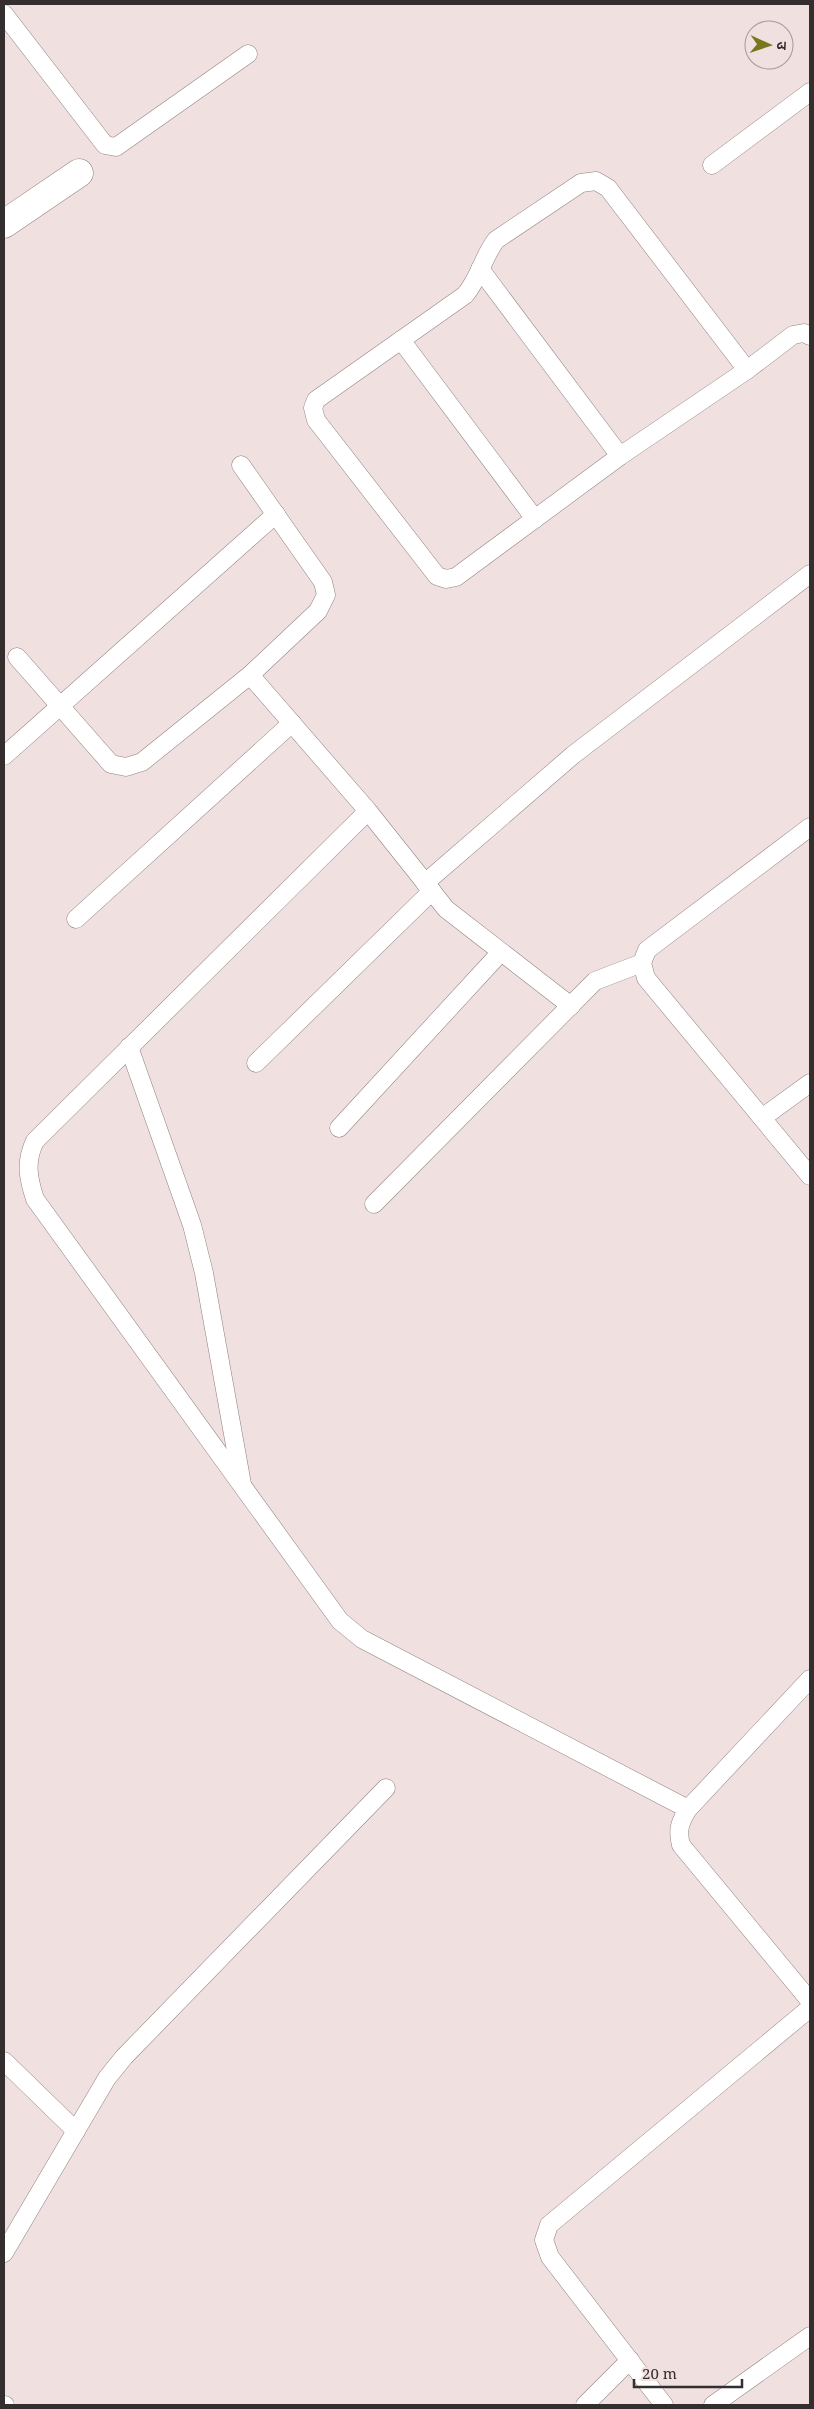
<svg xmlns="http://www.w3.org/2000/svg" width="814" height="2409" viewBox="0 0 814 2409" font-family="'Noto Serif','Noto Sans Devanagari',serif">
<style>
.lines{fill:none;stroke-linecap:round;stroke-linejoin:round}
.service-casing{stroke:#918382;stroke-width:19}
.minor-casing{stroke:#918382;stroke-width:29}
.service{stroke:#fff;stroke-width:18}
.minor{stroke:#fff;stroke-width:28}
</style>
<rect width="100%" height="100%" fill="#f0e0e0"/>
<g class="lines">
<g class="service-casing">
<g id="service">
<polyline points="4,14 105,145 116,147 248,54"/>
<polyline points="712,165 810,92"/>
<polyline points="480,269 620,456"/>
<polyline points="401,340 535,519"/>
<path d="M747 370 608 188 596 181 581 183 496 240C483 257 479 279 465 295L316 400 313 408 316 420 437 576 446 579 456 577 620 456 747 370 793 335 804 333 810 336"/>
<polyline points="17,657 111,764 126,767 142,762 250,675 318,611 326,595 323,582 241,465"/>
<polyline points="250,675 368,811 446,909 571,1006"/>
<polyline points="4,756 276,514"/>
<path d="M368 811 35 1141C25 1161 28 1178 35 1199L340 1621 362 1639 688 1809"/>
<polyline points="810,827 647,950 642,963 646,978 810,1176"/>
<polyline points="425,883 573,755 810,574"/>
<polyline points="76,919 292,723"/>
<polyline points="129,1047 192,1225 204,1273 242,1484"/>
<polyline points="256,1063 432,891"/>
<polyline points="762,1118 810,1083"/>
<polyline points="339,1128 501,952"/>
<polyline points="374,1204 595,981 642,963"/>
<path d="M810 1679 688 1809C680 1822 677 1830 681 1845L810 2001"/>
<polyline points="4,2061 76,2131"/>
<polyline points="4,2253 107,2078 124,2057 386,1788"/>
<polyline points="4,2405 5,2405"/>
<polyline points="585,2405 630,2360"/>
<polyline points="664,2405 550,2257 544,2240 549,2225 810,2008"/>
<polyline points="713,2405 810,2336"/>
</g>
</g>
<g class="minor-casing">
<polyline id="minor" points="4,224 79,173"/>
</g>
<use href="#service" class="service"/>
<use href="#minor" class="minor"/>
</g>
<rect width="814" height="2409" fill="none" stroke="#342e2e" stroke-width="10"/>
<g transform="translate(769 45) rotate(93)"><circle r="24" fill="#f0e0e0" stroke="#a59999"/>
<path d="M0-4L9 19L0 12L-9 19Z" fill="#77781e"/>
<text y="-8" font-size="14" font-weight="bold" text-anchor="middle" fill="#342e2e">उ</text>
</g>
<path d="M634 2379v8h108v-8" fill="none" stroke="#342e2e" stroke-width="2.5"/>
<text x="642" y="2379" font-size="15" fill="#342e2e" stroke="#f0e0e0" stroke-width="4" paint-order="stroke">20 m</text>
</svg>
